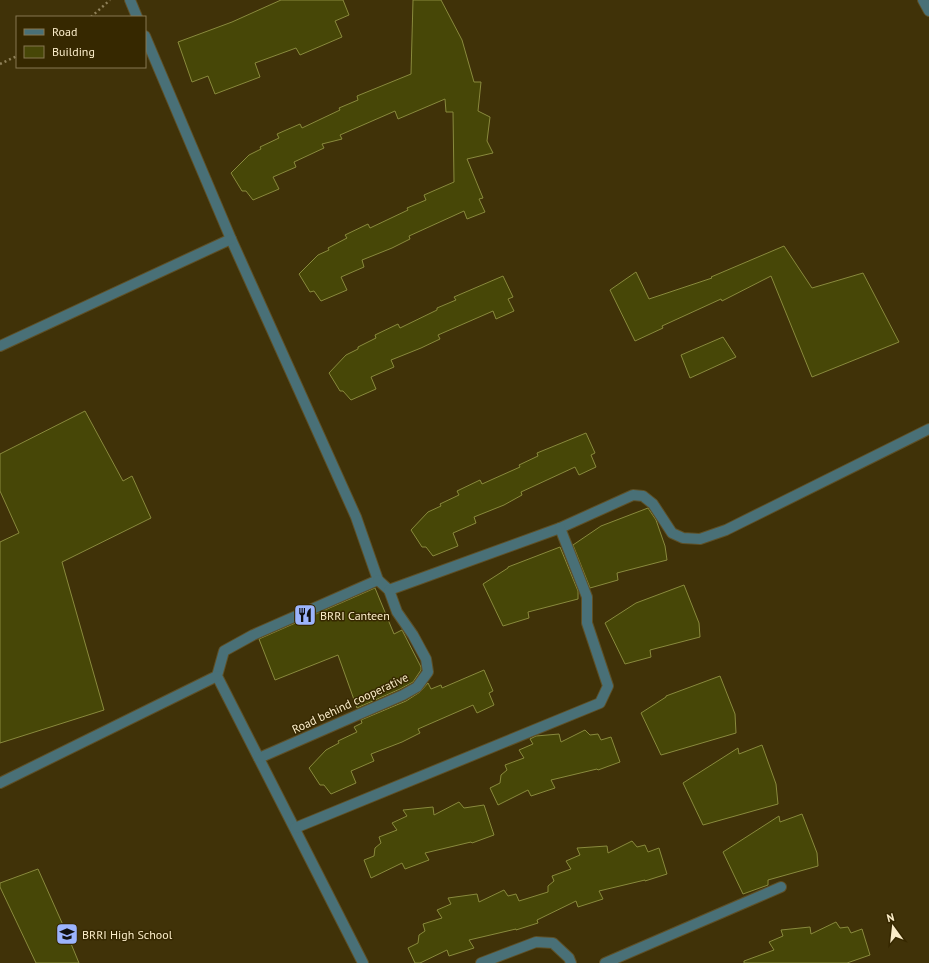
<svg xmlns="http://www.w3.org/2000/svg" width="929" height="963" viewBox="0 0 929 963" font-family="'PT Sans',sans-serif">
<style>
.building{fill:#474707;stroke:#898a3d}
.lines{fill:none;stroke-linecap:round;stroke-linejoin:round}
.minor-casing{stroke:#5e5027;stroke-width:12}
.path{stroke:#8f8159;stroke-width:2.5;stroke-dasharray:2 3;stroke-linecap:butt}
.minor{stroke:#497077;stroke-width:10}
.labels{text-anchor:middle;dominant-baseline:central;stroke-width:3;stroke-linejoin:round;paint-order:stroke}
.poi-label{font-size:12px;fill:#fbedc9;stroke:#362800;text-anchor:start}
.street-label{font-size:12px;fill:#fbedc9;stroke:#362800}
</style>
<rect width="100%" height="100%" fill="#403208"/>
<g class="building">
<polygon points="281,0 343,0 349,15 335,21 342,37 300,55 296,48 255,63 260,77 215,94 208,76 192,82 178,42 232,22"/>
<polygon points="413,0 441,0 462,40 474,82 481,82 478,111 490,117 487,141 493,153 467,159 483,198 479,199 485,212 467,219 464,211 409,236 410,239 392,248 362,260 364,267 341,277 347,290 321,301 314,291 310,292 299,274 318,255 329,250 328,248 347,238 345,235 368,224 370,228 408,210 407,208 426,200 424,195 454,182 453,112 446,112 445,99 398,119 395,111 340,135 342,139 322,144 324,148 294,162 296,167 273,177 279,189 253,200 246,191 242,191 231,173 249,155 261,149 260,147 279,138 277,134 300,124 302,128 340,110 339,108 358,100 357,96 411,74"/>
<polygon points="784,246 812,288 863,273 899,342 812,377 771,276 722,301 721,299 662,326 663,328 635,341 610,290 636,272 649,299 712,278 711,277"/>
<polygon points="503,276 513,297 508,299 514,311 496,319 493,311 438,335 440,339 421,348 391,360 394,367 371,377 376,389 351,400 343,391 340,391 329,373 346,355 358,349 358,347 376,338 375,335 398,324 400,328 437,310 437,308 456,300 454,297"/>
<polygon points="723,337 736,357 690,378 681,355"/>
<polygon points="85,411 123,481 132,476 151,518 62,562 104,710 0,743 0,542 19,533 0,491 0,454"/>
<polygon points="586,433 595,453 591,455 596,467 579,475 575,467 521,492 522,495 504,505 474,517 476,523 453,533 458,546 433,556 426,547 422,547 411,530 428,512 441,506 440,504 459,495 457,491 480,480 482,484 520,467 519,465 538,456 537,453"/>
<polygon points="648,508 656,520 665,546 667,560 617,573 618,580 590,588 573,545 601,526"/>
<polygon points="560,547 578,591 578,599 528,612 529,618 503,626 483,584 508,568 508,567"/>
<polygon points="684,585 699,623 700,637 650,650 651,657 625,664 605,623 636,603"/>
<polygon points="375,588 394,634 402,630 421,667 421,670 413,682 400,689 357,708 338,655 275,680 259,639"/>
<polygon points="484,670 493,691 489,693 494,705 477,713 473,705 418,729 420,733 402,742 371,754 374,761 351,771 356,783 331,794 324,785 320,785 309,768 326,750 339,743 338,741 357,732 354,727 362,723 361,720 406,701 420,692 428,683 431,689 441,685 442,688"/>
<polygon points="720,676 735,714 736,733 661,755 641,713 666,697 666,696"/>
<polygon points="585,730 590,735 598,734 601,740 611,737 620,762 598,770 597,769 551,780 555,788 531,796 528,790 498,805 490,788 500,783 501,775 507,770 505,765 524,758 519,750 533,744 530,739 536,736 559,734 561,742"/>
<polygon points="762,745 776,784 778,804 703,825 683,783 738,748 739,754"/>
<polygon points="459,802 464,808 484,805 494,835 472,843 471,842 425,853 429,860 405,869 402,863 371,878 364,860 374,856 375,848 381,843 379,837 397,830 392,823 407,816 403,810 433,807 434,815"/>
<polygon points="802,814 817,853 818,866 768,880 768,885 743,894 723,852 779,816 780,822"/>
<polygon points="632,841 637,847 645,845 648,852 659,848 667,874 645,881 645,880 599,891 603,899 578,907 576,901 537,920 538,923 516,930 516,929 469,940 474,948 449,956 447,950 420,963 415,963 408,948 418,943 419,935 425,931 423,924 442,918 437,910 451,904 448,898 477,894 479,902 504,890 508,896 516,894 519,901 548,892 548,886 554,881 552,876 571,869 566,861 580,855 577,848 607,846 608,853"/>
<polygon points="38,869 67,934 79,963 36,963 0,887 0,883"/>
<polygon points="836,922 840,928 848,927 851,933 862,929 870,955 847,963 744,963 744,961 774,950 769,942 783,936 781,930 810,927 811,934"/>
</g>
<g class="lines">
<g class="minor-casing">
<g id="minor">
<polyline points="130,0 137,17"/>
<polyline points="923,0 929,11"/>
<polyline points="145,36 231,239 356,517 378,580 253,635 224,651 217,676 363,963"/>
<polyline points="0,346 231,239"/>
<polyline points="378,580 389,590 560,528 633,495 643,496 653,504 672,533 683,538 700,539 726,530 929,429"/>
<polyline points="259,758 403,695 417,687 428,672 426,659 413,635 397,612 389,590"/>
<polyline points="0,783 217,676"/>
<polyline points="295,828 600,703 608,686 587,623 587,597 560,528"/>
<polyline points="481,963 536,942 553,943 569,958 571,963"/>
<polyline points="605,963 781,887"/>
</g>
</g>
<g class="path">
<polyline points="91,17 110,0"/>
<polyline points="0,64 17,56"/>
</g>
<use href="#minor" class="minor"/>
</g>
<defs>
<g id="restaurant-square" transform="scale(1.15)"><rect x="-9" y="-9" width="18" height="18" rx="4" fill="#9cb4fd" stroke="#362800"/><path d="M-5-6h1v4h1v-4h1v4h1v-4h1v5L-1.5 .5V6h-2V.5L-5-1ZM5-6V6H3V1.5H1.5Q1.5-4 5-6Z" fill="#111"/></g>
<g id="school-square" transform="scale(1.15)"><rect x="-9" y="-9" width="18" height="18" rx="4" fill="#9cb4fd" stroke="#362800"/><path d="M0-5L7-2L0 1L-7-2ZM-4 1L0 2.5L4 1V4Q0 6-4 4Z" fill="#111"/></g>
</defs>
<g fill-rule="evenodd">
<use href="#restaurant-square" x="305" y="615"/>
<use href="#school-square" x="67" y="934"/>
</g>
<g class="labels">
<g class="poi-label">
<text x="320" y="615">BRRI Canteen</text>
<text x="82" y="934">BRRI High School</text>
</g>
<g class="street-label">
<text transform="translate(350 703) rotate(-25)">Road behind cooperative</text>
</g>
</g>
<rect x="16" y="16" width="130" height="52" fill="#362800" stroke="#857750"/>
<rect x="24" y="29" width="20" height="6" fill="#497077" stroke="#857750"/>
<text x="52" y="36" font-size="12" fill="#fbedc9">Road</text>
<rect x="24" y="46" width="20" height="12" fill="#474707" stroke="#857750"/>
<text x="52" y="56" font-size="12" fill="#fbedc9">Building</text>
<g transform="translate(893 927) rotate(345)" stroke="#362800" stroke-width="3" paint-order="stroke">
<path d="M0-3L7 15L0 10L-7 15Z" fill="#fbedc9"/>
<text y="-6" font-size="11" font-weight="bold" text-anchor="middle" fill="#fbedc9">N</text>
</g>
</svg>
